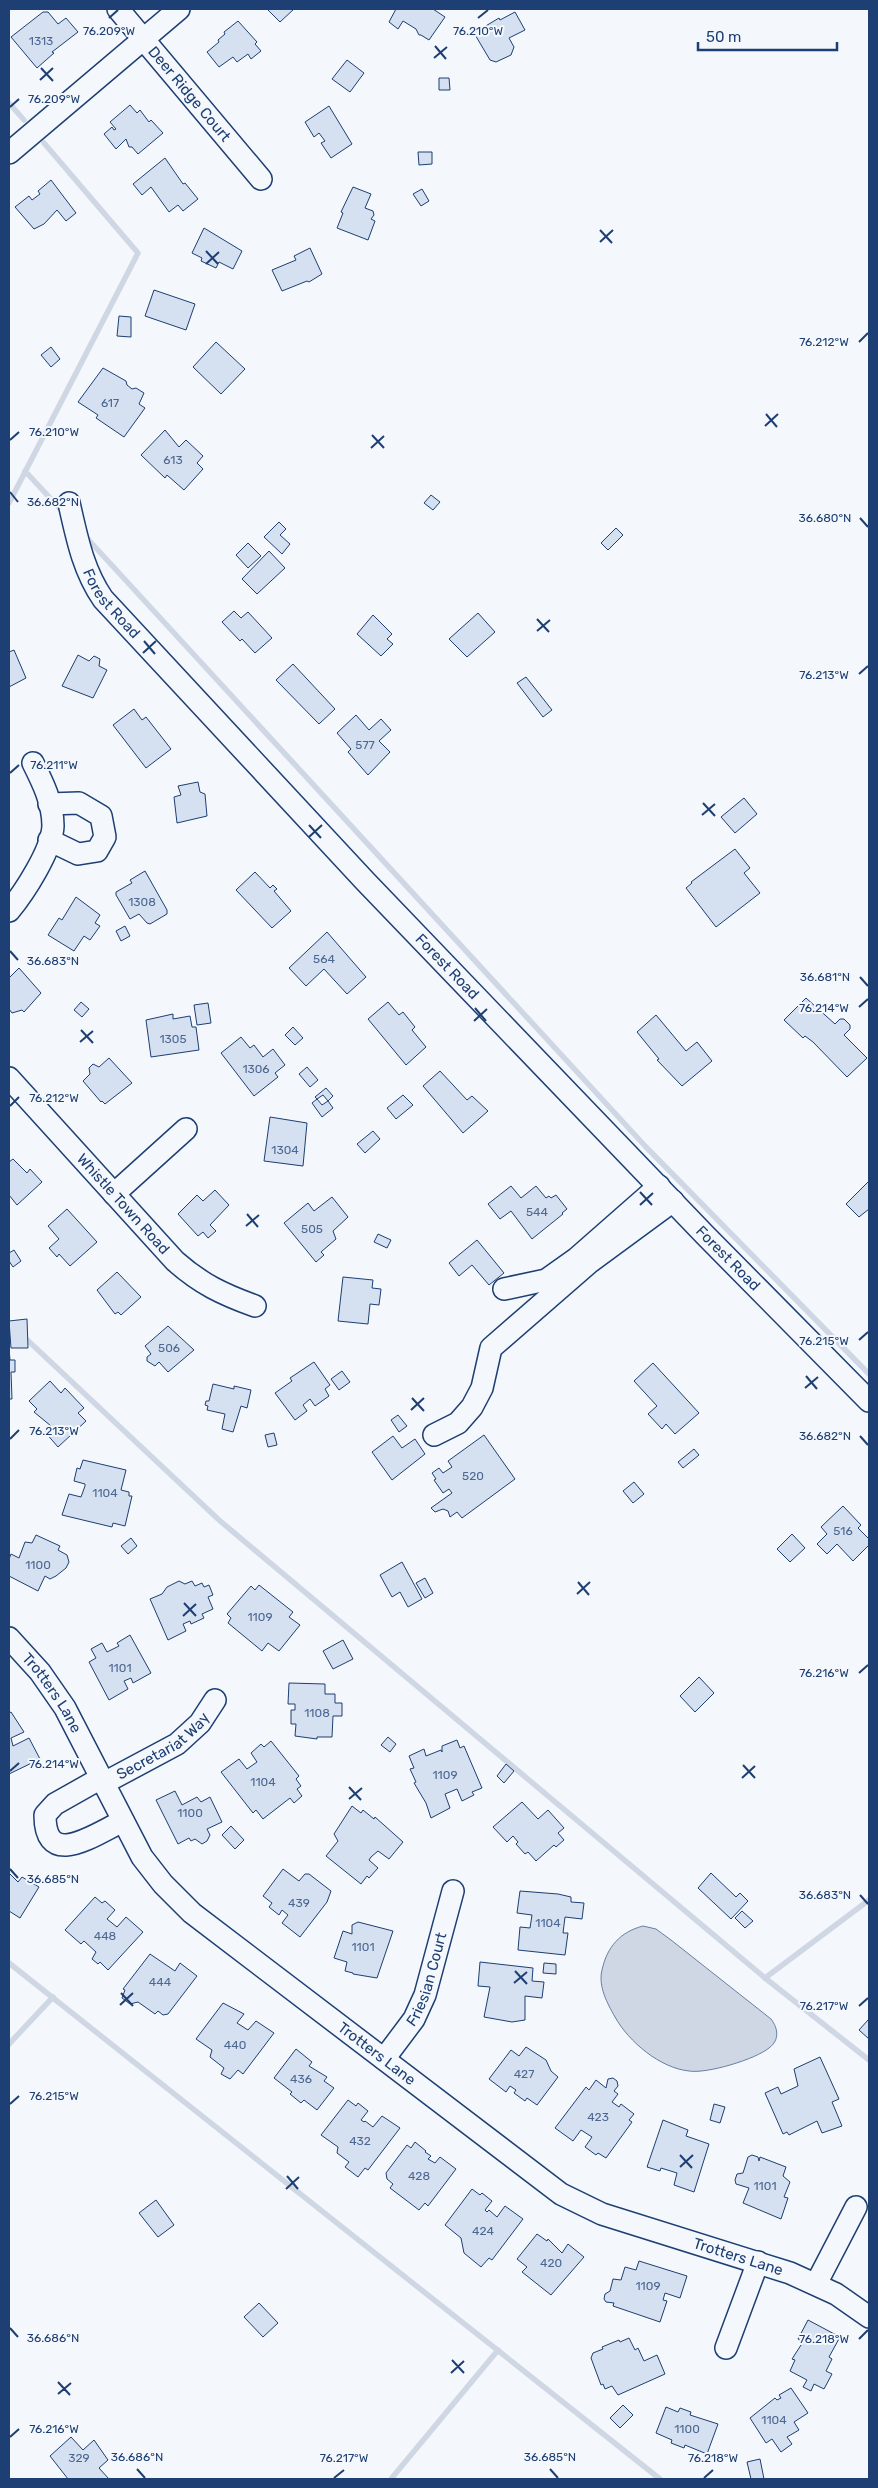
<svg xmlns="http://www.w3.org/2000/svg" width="878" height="2488" viewBox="0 0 878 2488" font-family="Rubik,sans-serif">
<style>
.water{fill:#cfd7e4;stroke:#687fa3}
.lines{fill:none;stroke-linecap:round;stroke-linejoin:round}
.stream{stroke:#cfd7e4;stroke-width:5.5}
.building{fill:#d5e0f0;stroke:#1d3f73}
.minor-casing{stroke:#1d3f73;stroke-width:24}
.minor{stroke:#f4f7fb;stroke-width:21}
.ticks{fill:none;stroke:#1d3f73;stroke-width:2}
.labels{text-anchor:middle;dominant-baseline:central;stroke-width:4;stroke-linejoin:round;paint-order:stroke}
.number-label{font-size:12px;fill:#4b6792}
.street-label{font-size:15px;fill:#1d3f73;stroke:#f4f7fb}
.ticks-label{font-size:12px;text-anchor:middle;fill:#1d3f73;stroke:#f4f7fb;stroke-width:4;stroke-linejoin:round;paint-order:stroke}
</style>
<rect width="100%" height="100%" fill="#f4f7fb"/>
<path class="water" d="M643 1926 656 1929 671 1940 771 2019C778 2028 780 2040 769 2048 756 2059 707 2074 689 2071 660 2068 629 2042 615 2017 607 2003 598 1986 602 1970 607 1947 620 1932 643 1926Z"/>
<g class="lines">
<g class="stream">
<polyline points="9,103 24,120"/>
<polyline points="25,471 63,512"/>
<polyline points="9,503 138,253 44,143"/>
<polyline points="85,536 646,1147 869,1374"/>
<polyline points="22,1335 219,1520 765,1978 869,2060"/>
<polyline points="9,1963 660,2479"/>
<polyline points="765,1978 869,1900"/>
<polyline points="9,2044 53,1997"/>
<polyline points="391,2479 498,2350"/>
</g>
</g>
<g class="building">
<polygon points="267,9 294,9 280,22"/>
<polygon points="396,9 433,9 445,17 429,40 421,35 419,35 416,29 403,21 398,29 389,22"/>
<polygon points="43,12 48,12 58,24 66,18 78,32 52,52 54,53 37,68 11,37"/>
<polygon points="515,12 525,30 509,38 514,47 511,55 496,62 490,60 474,33 499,18 500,20"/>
<polygon points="238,21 257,42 255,44 261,51 251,59 248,54 237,62 233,57 219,67 207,52 219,42 218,40 225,34 224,32"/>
<polygon points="347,60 364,73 350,92 332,79"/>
<polygon points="439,78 449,78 450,90 439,90"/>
<polygon points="130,105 137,113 140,110 149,122 151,120 163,133 138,154 132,147 129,147 126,139 116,149 104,134 112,127 114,130 116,129 110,122"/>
<polygon points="329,106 352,144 331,158 321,143 325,141 319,133 314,137 305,122"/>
<polygon points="418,152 432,152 432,164 419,165"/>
<polygon points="165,158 183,184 185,183 198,199 183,211 178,205 169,212 151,187 142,195 133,184"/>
<polygon points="51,180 76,213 66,221 57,210 44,224 34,229 15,207 29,196 32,200 40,194 38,191"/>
<polygon points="353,187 371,194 365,208 373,211 374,215 371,219 375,221 368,240 337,228 343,213 341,212"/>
<polygon points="422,189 429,201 421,206 413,194"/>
<polygon points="204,228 242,251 233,269 219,262 216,268 201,261 202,258 192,253"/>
<polygon points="310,248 322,274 309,282 307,281 282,291 272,270 296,260 294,256"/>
<polygon points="154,290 195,304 186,330 145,316"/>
<polygon points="119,316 131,317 131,337 117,336"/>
<polygon points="216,342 245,369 221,394 193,367"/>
<polygon points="51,347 60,359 51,367 41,355"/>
<polygon points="103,368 126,381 127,385 132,389 136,388 144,393 139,404 145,408 124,437 96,418 98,415 78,402"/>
<polygon points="165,430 179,447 186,440 203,456 197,463 203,469 184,490 167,475 165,478 141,455"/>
<polygon points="431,495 440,502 433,510 424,503"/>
<polygon points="279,522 286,529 280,535 290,544 282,554 264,537"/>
<polygon points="616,528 623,535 608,550 601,543"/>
<polygon points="248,543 261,556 248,568 236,555"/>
<polygon points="269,551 285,568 257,594 242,579"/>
<polygon points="234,611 241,618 248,612 272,638 255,653 242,639 240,641 222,622"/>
<polygon points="478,613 495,632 467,657 449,639"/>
<polygon points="373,615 392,634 387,639 393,644 381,656 357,634"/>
<polygon points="14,650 26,678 9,687 9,652"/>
<polygon points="78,655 89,661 94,656 100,659 99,666 107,670 93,698 62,686"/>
<polygon points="293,664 335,709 319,724 276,680"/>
<polygon points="526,677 552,710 543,717 517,683"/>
<polygon points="134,709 142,720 146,717 171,749 146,768 113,725"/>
<polygon points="356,715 369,730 381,719 391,730 379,741 390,752 368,775 348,752 351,749 337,733"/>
<polygon points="198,782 200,792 205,794 207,816 177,823 174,797 181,795 178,786"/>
<polygon points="744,798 757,814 735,833 721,817"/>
<polygon points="735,849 750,868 744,873 760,893 716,927 686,888 692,883 691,882"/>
<polygon points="145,871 167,910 167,914 150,924 147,923 139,914 130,919 116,895 116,892 132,883 130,880"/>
<polygon points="255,872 270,888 273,885 277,889 274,891 291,911 272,928 236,890"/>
<polygon points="76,897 100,915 95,923 100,926 90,940 84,936 74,951 48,935 59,918 62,920"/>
<polygon points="125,926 130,936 121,941 116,931"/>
<polygon points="327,932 366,977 347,994 324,969 306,986 289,968"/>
<polygon points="19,968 41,993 24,1012 22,1010 12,1013 9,1009 9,978"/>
<polygon points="806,998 835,1024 840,1019 844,1019 850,1025 850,1029 844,1035 867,1058 847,1077 813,1042 805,1036 803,1038 784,1020"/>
<polygon points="81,1002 89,1009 82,1017 74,1010"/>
<polygon points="388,1002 399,1015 403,1012 415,1027 412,1030 426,1047 406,1065 368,1019"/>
<polygon points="208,1003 211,1023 197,1025 194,1005"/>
<polygon points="173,1014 173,1019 190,1016 192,1027 196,1027 199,1050 151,1057 146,1020"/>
<polygon points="656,1015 686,1051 697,1042 712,1061 682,1086 657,1060 659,1059 637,1032"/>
<polygon points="293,1027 303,1038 295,1045 285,1035"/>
<polygon points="241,1037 250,1048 254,1045 263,1057 273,1049 285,1065 275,1073 278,1077 254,1096 221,1053"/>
<polygon points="109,1058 132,1083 105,1104 102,1101 101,1102 83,1081 90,1074 89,1068 93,1064 99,1067"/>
<polygon points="307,1067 318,1080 310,1087 299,1074"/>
<polygon points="440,1071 467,1100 472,1096 488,1111 463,1133 423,1086"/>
<polygon points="326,1088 333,1096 328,1101 323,1095 317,1099 315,1097"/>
<polygon points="403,1095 413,1105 396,1119 387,1108"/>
<polygon points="317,1099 322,1105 328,1101 333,1108 322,1117 312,1103"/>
<polygon points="270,1117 307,1123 303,1166 264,1161"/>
<polygon points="373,1131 380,1139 365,1153 357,1144"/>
<polygon points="13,1159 27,1173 30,1169 42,1182 17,1205 9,1195 9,1162"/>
<polygon points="869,1181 869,1209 859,1217 846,1204"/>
<polygon points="511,1186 521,1198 536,1186 546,1198 549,1196 551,1198 556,1195 567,1209 562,1213 563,1214 532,1239 511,1211 500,1219 488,1204"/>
<polygon points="215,1190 229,1205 210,1225 216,1231 208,1238 203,1232 198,1236 178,1214 197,1195 203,1201"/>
<polygon points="332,1197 348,1217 333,1231 336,1239 321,1252 324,1255 316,1262 284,1223 308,1203 314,1211"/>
<polygon points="67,1209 97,1242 70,1266 59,1254 57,1257 49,1248 59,1239 48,1226"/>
<polygon points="378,1234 391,1240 387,1248 374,1242"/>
<polygon points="477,1240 504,1273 489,1285 472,1265 459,1276 449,1263"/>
<polygon points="14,1250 21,1261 13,1267 9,1261 9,1253"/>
<polygon points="117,1272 141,1297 121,1315 118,1312 115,1314 97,1290"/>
<polygon points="343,1277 373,1280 372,1288 381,1289 379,1305 370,1304 368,1324 338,1321"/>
<polygon points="27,1319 28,1348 11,1348 9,1321"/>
<polygon points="168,1326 194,1350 168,1372 159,1362 155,1366 147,1361 147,1357 151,1354 145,1346"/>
<polygon points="9,1348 10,1360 15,1360 15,1372 11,1372 12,1399 9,1399"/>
<polygon points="314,1362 330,1385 325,1389 329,1396 315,1406 310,1399 303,1405 307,1411 295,1420 275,1393 292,1381 290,1378"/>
<polygon points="653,1363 699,1413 675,1434 666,1424 662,1429 648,1414 657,1406 634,1381"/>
<polygon points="342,1371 350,1382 339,1390 331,1379"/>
<polygon points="50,1381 61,1393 65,1388 84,1408 78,1413 86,1421 58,1447 45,1432 51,1426 34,1412 37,1409 29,1401"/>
<polygon points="213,1384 234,1389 234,1386 251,1390 247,1408 241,1406 233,1432 222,1429 225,1414 207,1410 208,1406 205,1405 206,1401 209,1401"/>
<polygon points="398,1415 407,1426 399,1432 391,1420"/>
<polygon points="274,1433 277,1445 268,1447 265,1435"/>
<polygon points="484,1435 515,1479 462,1518 457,1512 450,1517 448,1511 443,1509 435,1512 431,1508 452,1493 449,1489 443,1493 434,1480 436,1479 432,1473 439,1468 443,1473 452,1467 448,1461"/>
<polygon points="393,1436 402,1448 415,1439 425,1454 392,1480 372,1452"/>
<polygon points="694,1449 699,1455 683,1468 678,1462"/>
<polygon points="83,1460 126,1470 121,1490 129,1492 129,1496 132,1496 125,1526 113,1523 112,1527 62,1515 69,1494 81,1497 85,1486 85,1484 74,1481 77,1468 80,1469"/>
<polygon points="634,1482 644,1494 633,1503 623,1491"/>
<polygon points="843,1506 861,1525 858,1528 869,1539 869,1545 853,1561 837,1544 827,1554 817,1544 827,1534 821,1527"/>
<polygon points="792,1534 805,1548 790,1562 777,1549"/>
<polygon points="36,1535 60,1546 58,1550 67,1555 69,1562 66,1568 56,1576 50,1579 45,1576 38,1591 9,1576 9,1559 11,1554 19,1558 25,1542 32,1543"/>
<polygon points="131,1538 137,1546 128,1554 121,1546"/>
<polygon points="402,1562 422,1599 408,1607 400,1592 392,1597 380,1575"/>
<polygon points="425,1578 433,1593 425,1598 416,1583"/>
<polygon points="179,1581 185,1584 192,1581 195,1586 202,1583 204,1587 209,1585 213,1595 208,1597 213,1609 202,1614 204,1618 191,1624 190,1621 183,1624 186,1631 168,1640 150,1599 162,1594 167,1587"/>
<polygon points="259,1585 293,1612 289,1617 300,1625 279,1651 268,1643 262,1651 228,1623 231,1618 227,1614 251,1586 255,1590"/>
<polygon points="130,1635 151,1673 133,1683 131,1678 124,1681 128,1689 109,1700 89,1662 96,1658 91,1649 102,1643 107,1652 119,1646 117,1643"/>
<polygon points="343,1640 353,1659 333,1669 323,1651"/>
<polygon points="699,1677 714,1693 695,1712 680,1696"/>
<polygon points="289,1683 325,1684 325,1694 335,1694 335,1703 342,1703 342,1716 333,1716 332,1737 317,1737 317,1739 295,1736 296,1724 291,1724 291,1710 295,1710 295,1704 288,1704"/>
<polygon points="11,1712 24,1732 11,1738 13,1746 29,1738 40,1759 9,1774 9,1713"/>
<polygon points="388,1737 396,1744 390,1752 381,1745"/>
<polygon points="457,1740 460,1748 464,1746 482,1788 472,1792 474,1795 462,1801 457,1789 445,1794 450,1808 431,1818 426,1803 414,1783 416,1782 410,1769 414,1768 409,1756 424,1749 426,1756 441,1750 442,1752 442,1746"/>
<polygon points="271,1741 299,1776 296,1779 301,1786 297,1789 302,1796 294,1803 290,1798 263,1819 256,1810 253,1813 221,1772 239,1759 247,1769 257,1762 251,1753 261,1744 264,1747"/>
<polygon points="506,1764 514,1771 504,1783 497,1776"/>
<polygon points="175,1791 182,1805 197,1797 201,1802 210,1797 222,1822 207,1829 210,1835 207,1841 202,1844 195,1839 191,1841 189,1838 178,1844 156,1800"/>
<polygon points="522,1802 538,1819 548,1810 564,1828 558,1833 564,1840 556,1847 554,1845 536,1861 528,1852 525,1854 516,1844 518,1842 513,1836 507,1842 493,1827"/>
<polygon points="352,1806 361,1813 363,1810 374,1819 375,1817 403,1842 389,1859 378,1851 371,1857 369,1860 378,1868 369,1878 367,1876 361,1884 326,1856 338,1841 334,1834"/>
<polygon points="231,1826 244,1840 235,1849 222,1835"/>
<polygon points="283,1869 299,1881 305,1874 309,1874 331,1891 327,1902 300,1937 282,1923 288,1915 282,1910 279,1915 269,1907 272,1903 263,1896"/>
<polygon points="9,1873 18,1882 22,1877 39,1887 20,1918 9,1911"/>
<polygon points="711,1873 736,1897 740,1893 748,1901 731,1919 698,1888"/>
<polygon points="520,1891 558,1894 571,1897 571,1902 584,1903 582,1919 565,1917 563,1933 568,1933 565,1955 518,1950 520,1927 530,1928 532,1915 517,1913"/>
<polygon points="95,1897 102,1903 105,1901 115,1910 107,1919 117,1927 126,1917 143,1932 108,1970 100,1962 98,1964 92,1959 96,1952 84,1941 81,1944 65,1930"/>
<polygon points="742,1911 753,1921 745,1928 735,1918"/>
<polygon points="358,1922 393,1931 377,1978 353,1974 353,1973 345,1971 347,1962 334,1958 343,1931 352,1934 352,1925"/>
<polygon points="150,1954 175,1971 180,1963 197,1976 168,2014 163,2015 158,2011 155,2014 138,2002 130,2004 122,1998 125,1990 123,1989"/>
<polygon points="480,1962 533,1968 532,1981 544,1982 542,1998 525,1996 525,2020 512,2022 484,2017 490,1987 478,1986"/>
<polygon points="544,1963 556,1964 556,1974 543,1973"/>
<polygon points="223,2003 244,2014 237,2023 248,2030 256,2021 274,2033 243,2074 238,2070 230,2079 221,2074 224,2068 210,2057 212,2050 196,2039"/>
<polygon points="868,2020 869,2021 869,2039 859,2030"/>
<polygon points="526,2047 546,2060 551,2071 558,2077 537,2105 527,2098 525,2101 514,2093 516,2090 510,2086 506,2092 489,2079 511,2050 519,2056"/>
<polygon points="296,2049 312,2062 309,2066 327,2077 324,2081 334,2088 317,2110 304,2100 301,2103 290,2094 292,2092 274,2078"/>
<polygon points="820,2057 839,2099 832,2102 842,2126 822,2133 817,2121 789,2135 787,2132 783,2134 765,2093 778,2087 781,2094 798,2086 794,2069"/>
<polygon points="613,2078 617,2081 618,2086 614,2091 618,2094 612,2102 619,2107 621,2104 634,2114 629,2120 632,2122 606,2158 598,2153 596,2155 585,2147 592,2137 581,2130 573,2141 555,2128 586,2087 589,2090 596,2080 606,2088 608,2079"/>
<polygon points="348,2100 356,2106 358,2103 368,2111 361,2120 364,2122 365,2121 373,2127 382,2116 400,2128 368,2170 365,2168 358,2177 345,2167 349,2162 337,2153 338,2147 321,2135"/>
<polygon points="714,2104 725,2107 720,2123 710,2120"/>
<polygon points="663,2120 688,2130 686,2136 709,2144 694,2192 674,2185 677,2173 661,2168 660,2171 647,2167"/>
<polygon points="415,2142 426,2151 425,2152 431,2156 428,2159 435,2163 440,2157 456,2169 428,2206 425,2203 419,2210 390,2188 393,2184 387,2179 386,2173 407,2145 411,2148"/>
<polygon points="752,2155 758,2157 759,2161 760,2157 786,2167 783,2176 790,2182 784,2197 788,2198 781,2219 743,2203 749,2188 736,2184 735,2180 737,2174 743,2173 748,2157"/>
<polygon points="472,2189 480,2195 482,2193 492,2201 485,2210 487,2212 489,2210 497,2217 505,2206 523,2219 492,2260 489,2258 481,2267 464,2253 461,2238 445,2225"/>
<polygon points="156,2200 174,2225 158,2237 139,2213"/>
<polygon points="537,2234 547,2241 548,2239 562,2253 568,2244 584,2257 551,2295 522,2272 527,2267 517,2259"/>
<polygon points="639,2261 687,2276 680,2298 665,2293 663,2300 667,2301 660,2322 613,2306 614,2303 606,2302 604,2299 605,2294 610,2291 613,2279 621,2280 625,2267 636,2270"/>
<polygon points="259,2303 278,2323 263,2337 244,2317"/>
<polygon points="808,2320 840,2337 829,2357 832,2359 826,2371 832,2374 824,2389 814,2384 811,2391 803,2387 807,2380 790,2371 795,2360 792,2359 803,2342 798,2339"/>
<polygon points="629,2338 635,2350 638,2348 644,2361 657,2355 665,2374 618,2395 612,2386 605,2389 603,2384 601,2385 591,2358 593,2353 603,2349 602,2347 619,2340 620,2342"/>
<polygon points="791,2388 808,2413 794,2422 799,2430 787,2437 792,2444 781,2452 772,2439 766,2443 750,2418 775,2398 777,2400 781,2398 779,2395"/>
<polygon points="623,2405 633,2415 620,2428 610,2418"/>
<polygon points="666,2407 678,2412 680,2408 691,2412 690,2415 718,2424 707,2454 685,2445 684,2448 671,2443 672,2440 656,2433"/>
<polygon points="71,2437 83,2450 94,2440 108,2460 99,2468 109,2479 68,2479 50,2456"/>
<polygon points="760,2459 764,2479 751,2479 747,2462"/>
</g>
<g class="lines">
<g class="minor-casing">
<g id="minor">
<path id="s1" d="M118 9 261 179"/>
<polyline points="9,153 179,9"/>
<path id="s2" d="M69 503C77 538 83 570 103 599L365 881 705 1235 869 1401"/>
<polyline points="49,840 78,854 97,851 105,837 101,816 79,803 49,804"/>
<path d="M9 911C24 893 52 850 53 826 53 803 43 783 33 763"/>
<path id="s3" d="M9 1078 175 1261C201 1284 222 1294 255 1306"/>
<polyline points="114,1194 186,1129"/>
<polyline points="504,1289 546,1280 577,1258 659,1186"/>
<polyline points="434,1435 458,1423 472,1407 482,1388 491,1348 590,1262 673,1201"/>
<path id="s4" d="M9 1638 40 1672 65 1708 142 1857 163 1884 192 1913 561 2194 602 2214 790 2273 836 2294 869 2317"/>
<path d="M101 1778 55 1804 45 1815C45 1871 95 1834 123 1821"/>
<path id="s5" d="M104 1783 177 1744 200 1723 215 1700"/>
<path id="s6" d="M384 2059 414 2019 425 1995 453 1891"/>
<polyline points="816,2284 856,2207"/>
<polyline points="726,2348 758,2262"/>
</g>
</g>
<use href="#minor" class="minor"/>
</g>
<path class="ticks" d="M109 18 118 10M478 18 488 10M435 46 446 59M434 58 447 47M41 68 53 81M40 80 53 68M10 107 19 99M600 230 612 243M600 242 613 230M206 251 218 264M206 264 219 252M859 342 868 333M766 414 777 427M765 426 778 414M372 435 384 448M10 440 19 432M371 448 384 436M10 492 18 502M860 518 868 527M537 619 549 632M537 631 550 620M144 641 155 654M143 653 156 641M859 674 868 666M10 773 19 765M703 803 715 816M702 815 715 804M309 825 321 838M309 837 322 825M10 951 18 960M860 977 868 986M859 1007 868 999M475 1008 486 1021M474 1021 487 1009M81 1030 93 1043M80 1042 93 1031M10 1106 19 1097M640 1192 652 1205M640 1205 653 1193M247 1214 258 1227M246 1226 259 1215M859 1340 868 1332M806 1376 817 1389M805 1388 818 1377M412 1398 424 1411M411 1410 424 1398M860 1436 868 1445M10 1439 19 1430M578 1582 589 1595M577 1594 590 1582M184 1603 196 1616M183 1616 196 1604M859 1673 868 1665M743 1765 755 1778M10 1771 19 1763M742 1778 755 1766M349 1787 361 1800M349 1799 362 1788M10 1869 18 1878M860 1895 868 1904M515 1971 527 1984M514 1983 527 1972M121 1993 133 2006M120 2005 133 1993M859 2006 868 1998M10 2104 19 2096M680 2155 692 2168M680 2167 693 2155M287 2176 298 2189M286 2189 299 2177M10 2328 18 2337M859 2339 868 2330M452 2360 464 2373M451 2373 464 2361M58 2382 70 2395M58 2394 71 2383M10 2437 19 2429M137 2469 145 2478M550 2469 558 2478M334 2478 344 2470M704 2478 713 2470"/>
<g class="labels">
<g class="number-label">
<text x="41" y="41">1313</text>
<text x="110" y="403">617</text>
<text x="173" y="460">613</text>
<text x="365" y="745">577</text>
<text x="142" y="902">1308</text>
<text x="324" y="959">564</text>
<text x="173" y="1039">1305</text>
<text x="256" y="1069">1306</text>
<text x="285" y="1150">1304</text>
<text x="537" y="1212">544</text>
<text x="312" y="1229">505</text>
<text x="169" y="1348">506</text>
<text x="473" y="1476">520</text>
<text x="105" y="1493">1104</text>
<text x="843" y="1531">516</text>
<text x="38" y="1565">1100</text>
<text x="260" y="1617">1109</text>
<text x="120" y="1668">1101</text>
<text x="317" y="1713">1108</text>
<text x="445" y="1775">1109</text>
<text x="263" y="1782">1104</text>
<text x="190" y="1813">1100</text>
<text x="299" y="1903">439</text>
<text x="548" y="1923">1104</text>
<text x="105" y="1936">448</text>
<text x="363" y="1947">1101</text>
<text x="160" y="1982">444</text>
<text x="235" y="2045">440</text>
<text x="524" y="2074">427</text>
<text x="301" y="2079">436</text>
<text x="598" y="2117">423</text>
<text x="360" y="2141">432</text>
<text x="419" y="2176">428</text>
<text x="765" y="2186">1101</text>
<text x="483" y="2231">424</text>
<text x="551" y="2263">420</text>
<text x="648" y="2286">1109</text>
<text x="774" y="2420">1104</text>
<text x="687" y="2429">1100</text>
<text x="79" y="2458">329</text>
</g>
<g class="street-label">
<text stroke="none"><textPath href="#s1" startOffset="111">Deer Ridge Court</textPath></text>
<text stroke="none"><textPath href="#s2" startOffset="111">Forest Road</textPath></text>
<text stroke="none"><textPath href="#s2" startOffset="606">Forest Road</textPath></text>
<text stroke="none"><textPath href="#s3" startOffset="170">Whistle Town Road</textPath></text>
<text stroke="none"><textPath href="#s2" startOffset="1011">Forest Road</textPath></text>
<text stroke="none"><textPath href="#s4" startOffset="70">Trotters Lane</textPath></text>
<text stroke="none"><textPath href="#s5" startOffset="70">Secretariat Way</textPath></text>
<text stroke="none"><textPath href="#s6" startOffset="92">Friesian Court</textPath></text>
<text stroke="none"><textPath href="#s4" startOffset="565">Trotters Lane</textPath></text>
<text stroke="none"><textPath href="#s4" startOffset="985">Trotters Lane</textPath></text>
</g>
</g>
<g class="ticks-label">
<text x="109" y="35">76.209°W</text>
<text x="478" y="35">76.210°W</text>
<text x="54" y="103">76.209°W</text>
<text x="824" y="346">76.212°W</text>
<text x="54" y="436">76.210°W</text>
<text x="53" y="506">36.682°N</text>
<text x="825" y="522">36.680°N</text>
<text x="824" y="679">76.213°W</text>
<text x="54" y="769">76.211°W</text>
<text x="53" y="965">36.683°N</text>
<text x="825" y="981">36.681°N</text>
<text x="824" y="1012">76.214°W</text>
<text x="54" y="1102">76.212°W</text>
<text x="824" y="1345">76.215°W</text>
<text x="54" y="1435">76.213°W</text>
<text x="825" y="1440">36.682°N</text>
<text x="824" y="1677">76.216°W</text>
<text x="54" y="1768">76.214°W</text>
<text x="53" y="1883">36.685°N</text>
<text x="825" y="1899">36.683°N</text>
<text x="824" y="2010">76.217°W</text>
<text x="54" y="2100">76.215°W</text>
<text x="53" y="2342">36.686°N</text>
<text x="824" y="2343">76.218°W</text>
<text x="54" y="2433">76.216°W</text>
<text x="137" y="2461">36.686°N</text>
<text x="550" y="2461">36.685°N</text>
<text x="344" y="2462">76.217°W</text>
<text x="713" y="2462">76.218°W</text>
</g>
<rect width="878" height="2488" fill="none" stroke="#1d3f73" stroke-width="20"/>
<path d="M698 42v8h139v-8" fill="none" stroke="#1d3f73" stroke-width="2.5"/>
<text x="706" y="42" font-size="15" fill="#1d3f73" stroke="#f4f7fb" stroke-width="4" paint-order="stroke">50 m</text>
</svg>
